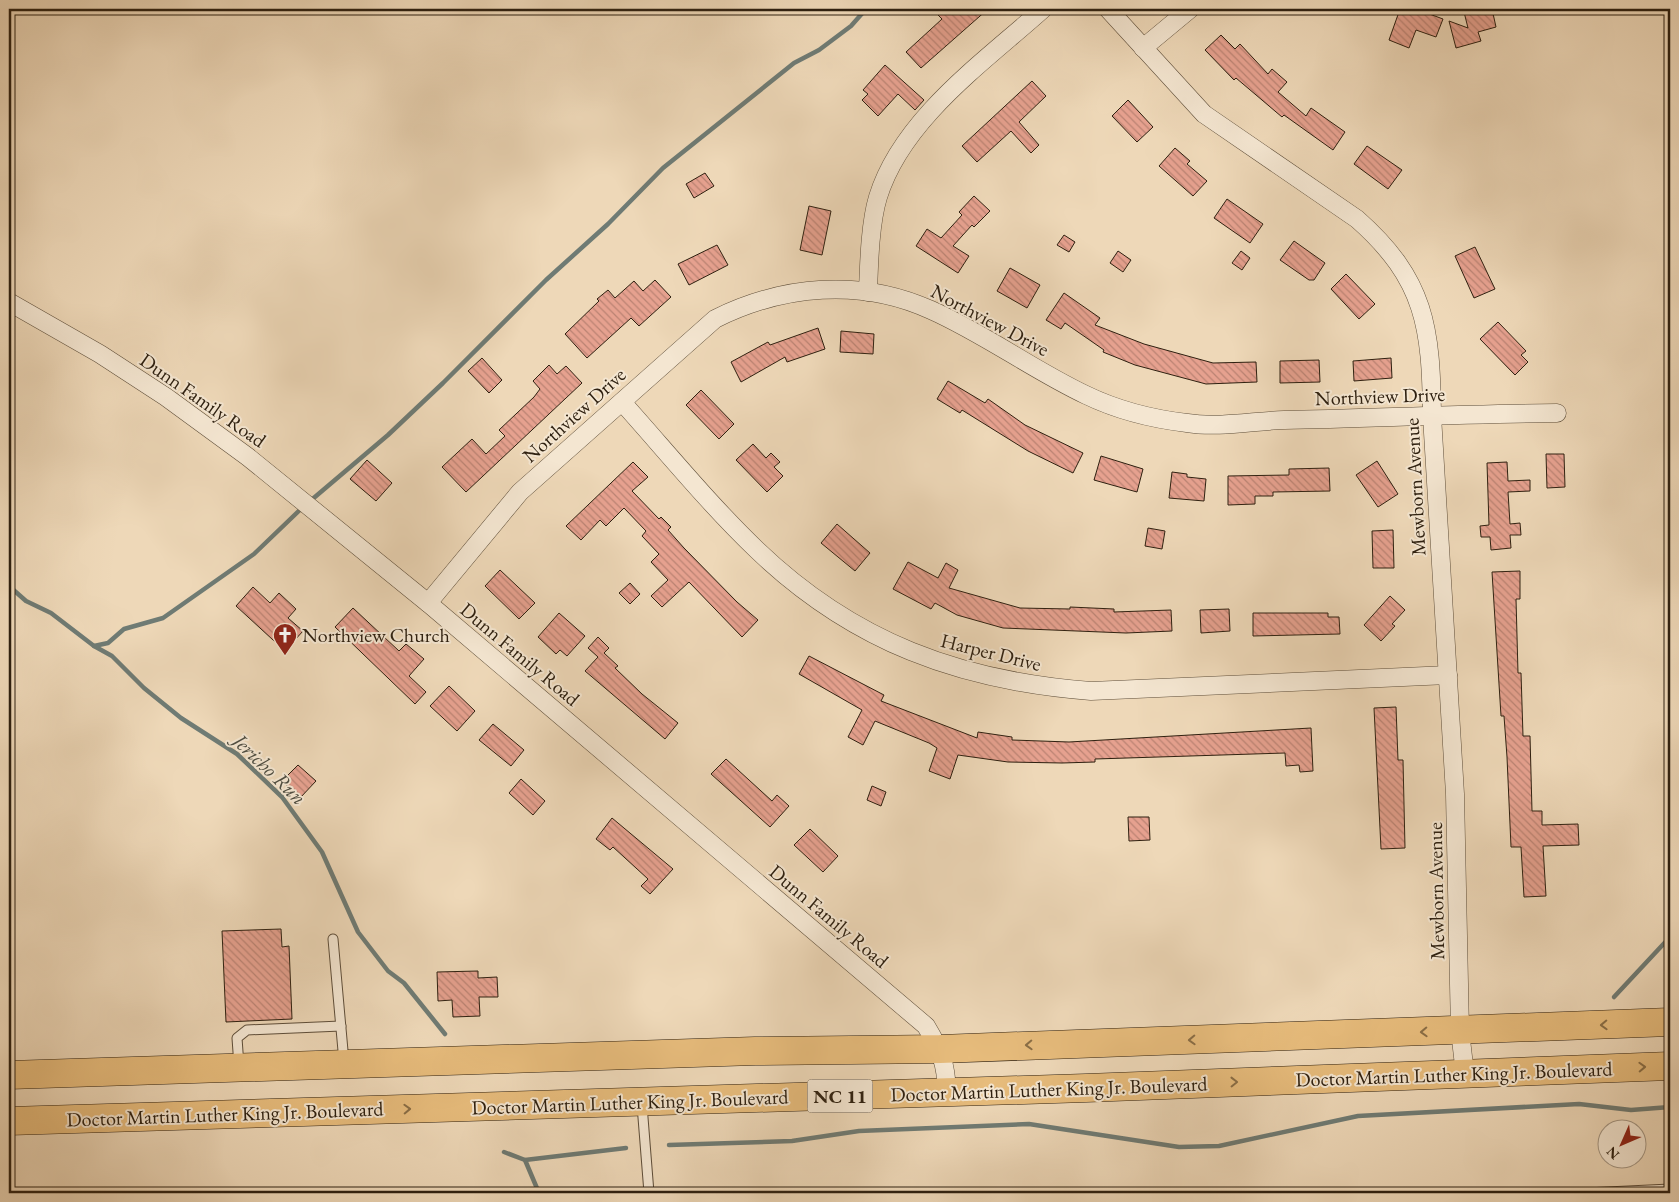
<svg xmlns="http://www.w3.org/2000/svg" width="1679" height="1202" viewBox="0 0 1679 1202" font-family="'EB Garamond',serif">
<style>
.lines{fill:none;stroke-linecap:round;stroke-linejoin:round}
.stream{stroke:#6f7b74;stroke-width:4.5}
.building{fill:url(#building-back-hatch);stroke:#2e2010}
.service-casing{stroke:#5e4e3a;stroke-width:11}
.minor-casing{stroke:#5e4e3a;stroke-width:19}
.trunk-casing{stroke:#2e2010;stroke-width:29}
.service{stroke:#f4e6d1;stroke-width:9}
.minor{stroke:#f4e6d1;stroke-width:18}
.trunk{stroke:#e7bc7c;stroke-width:28}
.oneway{stroke:#8a6e46}
.labels{text-anchor:middle;dominant-baseline:central;stroke-width:4;stroke-linejoin:round;paint-order:stroke}
.shield{fill:#f4e6d1;stroke:#695b4a;stroke-width:1}
.shield-label{font-size:19px;font-weight:bold;fill:#2e2010}
.street-label{font-size:20px;fill:#2e2010;stroke:#f4e6d1}
.poi-label{font-size:20px;fill:#2e2010;stroke:#f4e6d1;text-anchor:start}
.water-label{font-size:21px;font-style:italic;fill:#4f4e42;stroke:#f4e6d1}
</style>
<defs>
<pattern id="building-back-hatch" width="6" height="6" patternUnits="userSpaceOnUse" patternTransform="scale(1.25)"><rect width="6" height="6" fill="#e6a18f"/><path d="M-1 5l2 2M0 0l6 6M5-1l2 2" fill="none" stroke="#bb8373"/></pattern>
</defs>
<rect width="100%" height="100%" fill="#eed8b8"/>
<filter id="stains"><feTurbulence type="fractalNoise" baseFrequency=".004" numOctaves="4"/><feColorMatrix values="0 0 0 0 .2 0 0 0 0 .09 0 0 0 0 .02 0 0 0 .5 -.17"/></filter>
<radialGradient id="worn" r=".72"><stop offset=".6" stop-color="#630" stop-opacity="0"/><stop offset="1" stop-color="#630" stop-opacity=".3"/></radialGradient>
<g class="lines">
<g class="stream">
<polyline points="309,502 388,435 443,383 546,280 608,224 663,168 794,63 819,50 851,26 866,9"/>
<polyline points="9,586 26,601 51,613 94,646 112,656 144,688 181,718 237,754 282,797 322,852 358,932 388,971 404,983 445,1034"/>
<polyline points="94,646 108,643 124,629 163,618 254,554 303,507"/>
<polyline points="1614,997 1670,937"/>
<polyline points="669,1145 792,1141 859,1131 1029,1124 1179,1147 1219,1146 1358,1116 1579,1104 1631,1110 1670,1107"/>
<polyline points="504,1152 525,1160 539,1193"/>
<polyline points="525,1160 626,1148"/>
</g>
</g>
<g class="building">
<polygon points="932,9 988,9 921,68 906,52 942,19"/>
<polygon points="1400,9 1416,9 1443,19 1436,37 1416,30 1409,48 1389,40"/>
<polygon points="1476,9 1492,9 1496,27 1478,32 1481,41 1456,48 1449,21 1468,28 1464,12"/>
<polygon points="1221,35 1235,49 1240,44 1268,74 1272,69 1287,82 1278,92 1306,116 1311,108 1345,132 1333,150 1284,115 1282,117 1236,78 1234,80 1205,50"/>
<polygon points="885,65 924,100 915,110 898,94 878,116 862,100 868,94 863,90"/>
<polygon points="1032,81 1046,96 1019,122 1039,145 1031,153 1011,131 977,162 962,146"/>
<polygon points="1128,100 1153,127 1137,142 1112,116"/>
<polygon points="1367,146 1402,170 1388,189 1354,164"/>
<polygon points="1175,148 1190,161 1187,164 1207,181 1193,196 1159,166"/>
<polygon points="705,173 714,186 694,198 686,184"/>
<polygon points="974,196 990,211 974,227 972,225 953,246 969,256 958,273 916,246 927,229 941,238 962,215 959,212"/>
<polygon points="1227,199 1263,224 1250,243 1214,218"/>
<polygon points="809,206 831,211 822,255 800,250"/>
<polygon points="1064,235 1075,242 1069,252 1057,245"/>
<polygon points="1294,241 1325,263 1314,280 1309,280 1280,260"/>
<polygon points="717,245 728,265 689,285 678,264"/>
<polygon points="1475,247 1495,289 1474,298 1455,256"/>
<polygon points="1118,251 1131,260 1123,272 1110,263"/>
<polygon points="1241,251 1250,258 1242,270 1232,263"/>
<polygon points="1010,268 1040,285 1027,308 997,291"/>
<polygon points="1346,274 1375,304 1359,319 1331,289"/>
<polygon points="655,280 671,297 639,326 631,318 587,358 565,334 599,301 597,299 608,290 615,298 634,281 643,291"/>
<polygon points="1064,293 1100,318 1095,325 1144,344 1213,363 1256,362 1257,382 1206,384 1135,365 1103,352 1104,350 1065,323 1061,329 1046,320"/>
<polygon points="1498,322 1526,351 1521,355 1528,362 1515,375 1480,339"/>
<polygon points="818,328 825,349 787,362 785,357 741,382 731,362 768,342 770,345"/>
<polygon points="841,331 874,334 873,354 840,352"/>
<polygon points="482,358 502,380 489,393 468,371"/>
<polygon points="1391,358 1392,378 1354,381 1353,361"/>
<polygon points="1319,360 1320,382 1280,383 1280,361"/>
<polygon points="549,365 557,374 566,366 582,383 466,492 442,467 472,439 486,454 505,436 499,430 534,397 540,389 533,381"/>
<polygon points="948,381 985,403 988,399 1025,425 1083,453 1073,473 1028,451 962,410 960,413 937,399"/>
<polygon points="701,390 734,424 719,439 686,405"/>
<polygon points="753,444 766,458 771,453 780,462 774,467 783,476 767,492 736,460"/>
<polygon points="1546,454 1564,454 1565,487 1547,488"/>
<polygon points="1101,456 1143,469 1137,492 1094,480"/>
<polygon points="367,460 392,483 376,501 350,479"/>
<polygon points="1377,461 1398,494 1378,507 1356,475"/>
<polygon points="633,462 648,477 632,491 659,519 661,517 671,527 668,530 684,548 737,602 758,620 742,637 689,582 662,607 651,596 668,580 651,562 659,554 642,536 646,531 624,508 606,526 600,520 581,540 566,526"/>
<polygon points="1507,462 1508,481 1530,480 1530,491 1508,492 1510,524 1520,523 1521,535 1510,535 1511,548 1491,550 1490,537 1481,537 1480,526 1489,525 1487,463"/>
<polygon points="1329,468 1330,491 1273,492 1273,496 1255,496 1255,504 1228,505 1228,476 1289,475 1289,469"/>
<polygon points="1172,472 1187,474 1187,477 1206,479 1204,501 1169,498"/>
<polygon points="837,524 870,553 855,571 821,543"/>
<polygon points="1148,528 1165,531 1162,549 1145,546"/>
<polygon points="1393,530 1394,568 1373,568 1372,531"/>
<polygon points="908,562 938,578 946,563 958,570 949,588 1020,608 1070,609 1070,607 1114,609 1114,612 1171,610 1172,631 1126,633 1003,628 957,615 935,603 931,609 893,589"/>
<polygon points="500,570 535,603 519,619 485,586"/>
<polygon points="1520,571 1520,599 1516,599 1518,673 1521,673 1523,736 1530,736 1532,811 1542,811 1542,825 1578,824 1579,845 1543,846 1546,896 1524,897 1521,847 1511,847 1507,757 1504,716 1501,716 1492,572"/>
<polygon points="630,583 640,594 630,604 619,593"/>
<polygon points="253,587 270,603 279,593 296,609 288,618 303,631 285,651 236,606"/>
<polygon points="1390,596 1405,610 1392,624 1395,626 1381,641 1364,625"/>
<polygon points="353,608 399,651 406,644 424,659 409,676 426,692 415,704 335,627"/>
<polygon points="1229,609 1230,631 1201,633 1200,610"/>
<polygon points="559,613 585,636 567,656 560,650 556,654 538,637"/>
<polygon points="1253,613 1328,613 1328,617 1339,617 1340,634 1253,636"/>
<polygon points="598,637 609,648 604,653 618,666 615,668 642,694 678,723 665,739 585,671 598,657 588,648"/>
<polygon points="809,656 884,695 881,701 977,738 978,732 1012,737 1012,740 1069,742 1311,728 1313,771 1300,772 1299,765 1286,766 1285,753 1095,759 1095,762 1062,763 1008,762 958,755 950,779 929,771 937,748 929,743 875,721 863,745 848,737 862,710 799,674"/>
<polygon points="449,686 475,711 457,731 430,706"/>
<polygon points="1396,707 1398,760 1403,760 1405,848 1381,849 1374,708"/>
<polygon points="493,724 524,750 511,766 479,740"/>
<polygon points="726,759 772,801 777,795 789,806 770,827 711,774"/>
<polygon points="298,765 316,781 300,798 282,781"/>
<polygon points="521,779 545,801 533,815 509,793"/>
<polygon points="872,786 886,792 881,806 867,800"/>
<polygon points="1128,817 1149,817 1150,840 1129,841"/>
<polygon points="612,818 673,869 650,894 641,886 648,879 613,847 610,850 596,839"/>
<polygon points="810,829 838,856 823,872 794,845"/>
<polygon points="281,929 282,947 289,946 292,1019 226,1022 222,931"/>
<polygon points="478,971 478,978 497,977 498,997 479,997 480,1016 453,1017 452,1000 438,1001 437,972"/>
</g>
<g class="lines">
<g class="service-casing">
<g id="service">
<polyline points="333,939 344,1062"/>
<polyline points="239,1066 237,1038 247,1030 341,1026"/>
<polyline points="642,1105 649,1193"/>
<polyline points="1586,1193 1670,1189"/>
</g>
</g>
<g class="minor-casing">
<g id="minor">
<path d="M1108 9 1204 114 1357 219C1426 280 1431 328 1432 416L1455 794 1460 1031 1465 1074"/>
<polyline points="1143,48 1190,9"/>
<path d="M868 292C869 264 870 223 878 197 902 119 984 62 1043 9"/>
<path d="M9 302 100 354 166 397 248 457 428 603 926 1026C941 1051 946 1063 947 1092"/>
<path d="M622 402C666 451 709 504 757 550 853 642 960 681 1091 691L1448 675"/>
<path d="M428 603 520 492 715 319C783 285 861 278 931 310 985 334 1033 370 1086 395 1117 410 1153 419 1187 423 1218 428 1253 421 1284 420 1375 418 1466 414 1557 413"/>
</g>
</g>
<g class="trunk-casing">
<g id="trunk">
<polyline points="9,1075 755,1051 940,1049 1670,1022"/>
<polyline points="9,1121 1086,1088 1670,1066"/>
</g>
</g>
<use href="#service" class="service"/>
<use href="#minor" class="minor"/>
<use href="#trunk" class="trunk"/>
</g>
<defs><path id="oneway-chevron" d="M-2-3.5L2.5 0L-2 3.5" fill="none" stroke-width="1.6" stroke-linecap="round" stroke-linejoin="round" transform="scale(1.25)"/></defs>
<g class="oneway">
<use href="#oneway-chevron" transform="translate(1604 1025) rotate(178)"/>
<use href="#oneway-chevron" transform="translate(1424 1032) rotate(178)"/>
<use href="#oneway-chevron" transform="translate(1192 1040) rotate(178)"/>
<use href="#oneway-chevron" transform="translate(1029 1045) rotate(178)"/>
<use href="#oneway-chevron" transform="translate(1642 1067) rotate(-2)"/>
<use href="#oneway-chevron" transform="translate(1234 1082) rotate(-1)"/>
<use href="#oneway-chevron" transform="translate(407 1109) rotate(-2)"/>
</g>
<defs>
<g id="church-pin" transform="scale(1.25)"><path d="M0 17L-7.5 6A9.5 9.5 0 1 1 7.5 6Z" fill="#8f2418" stroke="#f4e6d1"/><path d="M-1.2-6h2.4v3.5h3.3v2.4h-3.3V6h-2.4V-.1h-3.3v-2.4h3.3Z" fill="#fff"/></g>
</defs>
<g fill-rule="evenodd">
<use href="#church-pin" x="285" y="635"/>
</g>
<g class="labels">
<rect class="shield" x="807.5" y="1079.5" width="65" height="33" rx="4"/>
<g class="shield-label">
<text x="840" y="1096">NC 11</text>
</g>
<g class="street-label">
<text transform="translate(990 320) rotate(28)">Northview Drive</text>
<text transform="translate(1380 396) rotate(-2)">Northview Drive</text>
<text transform="translate(203 400) rotate(35)">Dunn Family Road</text>
<text transform="translate(574 415) rotate(-42)">Northview Drive</text>
<text transform="translate(1415 487) rotate(-93)">Mewborn Avenue</text>
<text transform="translate(991 652) rotate(14)">Harper Drive</text>
<text transform="translate(520 654) rotate(40)">Dunn Family Road</text>
<text transform="translate(1436 891) rotate(-91)">Mewborn Avenue</text>
<text transform="translate(829 916) rotate(40)">Dunn Family Road</text>
<text transform="translate(1454 1074) rotate(-2)">Doctor Martin Luther King Jr. Boulevard</text>
<text transform="translate(1049 1089) rotate(-2)">Doctor Martin Luther King Jr. Boulevard</text>
<text transform="translate(630 1102) rotate(-2)">Doctor Martin Luther King Jr. Boulevard</text>
<text transform="translate(225 1114) rotate(-2)">Doctor Martin Luther King Jr. Boulevard</text>
</g>
<g class="poi-label">
<text x="302" y="635">Northview Church</text>
</g>
<g class="water-label">
<text transform="translate(270 769) rotate(44)">Jericho Run</text>
</g>
</g>
<rect width="1679" height="1202" fill="none" stroke="#eed8b8" stroke-width="30"/>
<rect x="10" y="10" width="1659" height="1182" fill="none" stroke="#2e2010" stroke-width="2.5"/>
<rect x="15" y="15" width="1649" height="1172" fill="none" stroke="#2e2010"/>
<g transform="translate(1622 1144) rotate(225)"><circle r="24" fill="#f4e6d1" stroke="#a59784"/>
<path d="M0-4L9 19L0 12L-9 19Z" fill="#8f2418"/>
<text y="-8" font-size="14" font-weight="bold" text-anchor="middle" fill="#2e2010">N</text>
</g>
<rect width="100%" height="100%" filter="url(#stains)"/>
<rect width="100%" height="100%" fill="url(#worn)"/>
</svg>
